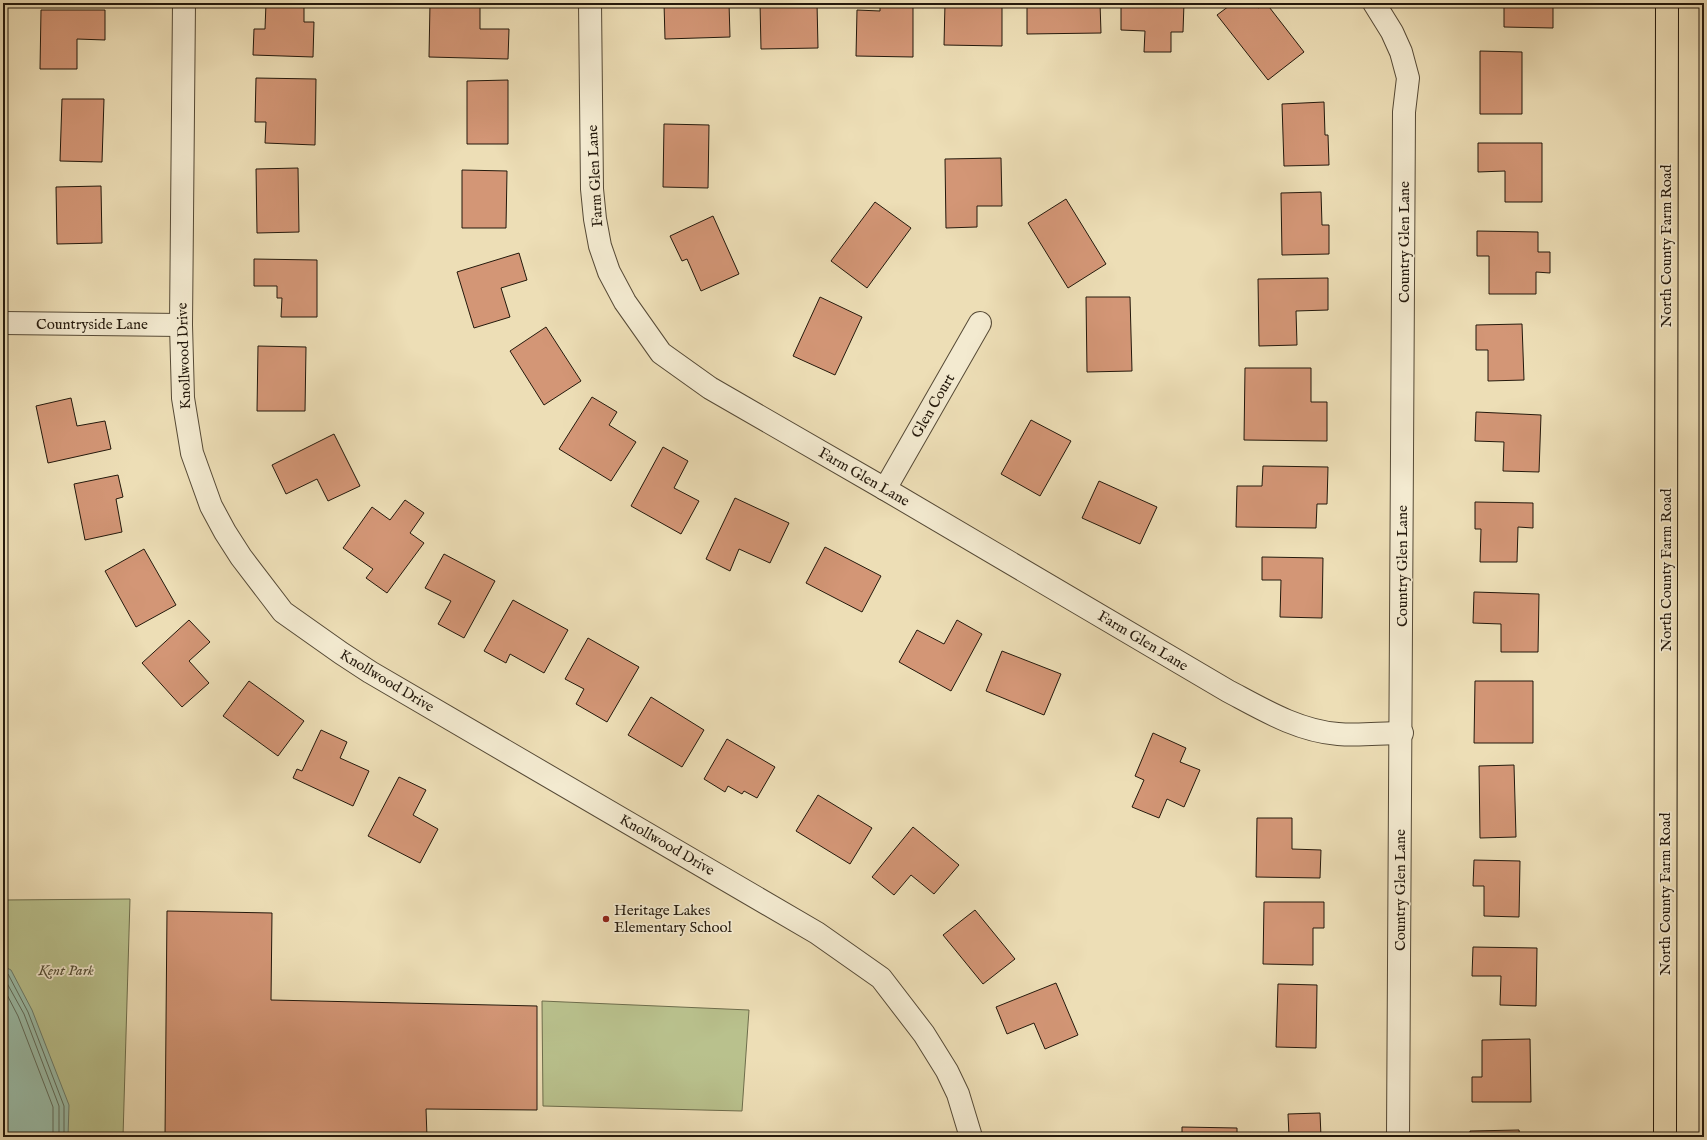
<svg xmlns="http://www.w3.org/2000/svg" width="1707" height="1140" viewBox="0 0 1707 1140" font-family="'IM FELL English',serif">
<style>
.green{fill:#b9c18d;stroke:#6e6d4c}
.water{fill:#9abda9;stroke:#6b7b6a}
.lines{fill:none;stroke-linecap:round;stroke-linejoin:round}
.shore{stroke:#5f6b5a;stroke-width:1}
.building{fill:#d39676;stroke:#24190c}
.minor-casing{stroke:#564a36;stroke-width:24}
.major-casing{stroke:#24190c;stroke-width:24}
.minor{stroke:#f3ead0;stroke-width:22}
.major{stroke:#eddeb6;stroke-width:22}
.poi-dot{fill:#8f2418;stroke:#f3ead0;stroke-width:1.5}
.labels{text-anchor:middle;dominant-baseline:central;stroke-width:3.5;stroke-linejoin:round;paint-order:stroke}
.street-label{font-size:15px;fill:#24190c;stroke:#f3ead0}
.poi-label{font-size:15px;fill:#24190c;stroke:#f3ead0;text-anchor:start}
.park-label{font-size:15px;font-style:italic;fill:#514b33;stroke:#f3ead0}
</style>
<rect width="100%" height="100%" fill="#eddeb6"/>
<filter id="stains"><feTurbulence type="fractalNoise" baseFrequency=".005" numOctaves="4"/><feColorMatrix values="0 0 0 0 .2 0 0 0 0 .09 0 0 0 0 .02 0 0 0 .5 -.17"/></filter>
<radialGradient id="worn" r=".72"><stop offset=".6" stop-color="#630" stop-opacity="0"/><stop offset="1" stop-color="#630" stop-opacity=".3"/></radialGradient>
<g class="green">
<polygon points="130,899 123,1137 3,1137 3,900"/>
<polygon points="542,1001 749,1010 742,1111 543,1106"/>
</g>
<polygon class="water" points="3,966 11,970 32,1010 69,1105 68,1137 3,1137"/>
<g class="lines">
<g class="shore">
<polyline points="3,971 8,974 28,1012 64,1106 64,1137"/>
<polyline points="3,976 24,1014 59,1106 59,1137"/>
<polyline points="3,987 18,1016 53,1107 53,1137"/>
</g>
</g>
<g class="building">
<polygon points="266,3 304,3 304,22 314,22 313,57 253,55 254,29 265,29"/>
<polygon points="430,3 480,3 480,29 509,29 508,59 429,57"/>
<polygon points="664,3 729,3 730,37 665,39"/>
<polygon points="760,3 817,3 818,48 761,49"/>
<polygon points="880,3 913,3 913,57 856,56 857,10 880,11"/>
<polygon points="945,3 1002,3 1002,46 944,45"/>
<polygon points="1027,3 1100,3 1101,33 1027,34"/>
<polygon points="1121,3 1184,3 1183,32 1171,32 1171,52 1144,52 1145,31 1121,30"/>
<polygon points="1233,3 1254,3 1258,8 1266,3 1304,52 1268,80 1217,15"/>
<polygon points="1504,3 1553,3 1553,28 1504,27"/>
<polygon points="41,10 105,10 105,40 77,39 77,69 40,69"/>
<polygon points="1480,51 1522,52 1522,114 1480,114"/>
<polygon points="256,78 316,79 315,145 265,143 266,122 255,122"/>
<polygon points="508,80 508,144 467,144 467,81"/>
<polygon points="62,99 104,99 102,162 60,161"/>
<polygon points="1324,102 1325,135 1328,135 1329,165 1284,166 1282,104"/>
<polygon points="664,124 709,125 708,188 663,187"/>
<polygon points="1478,143 1542,143 1542,202 1505,202 1505,171 1478,172"/>
<polygon points="1001,158 1002,206 977,206 977,227 946,228 945,159"/>
<polygon points="298,168 299,232 257,233 256,169"/>
<polygon points="462,170 507,171 506,228 462,228"/>
<polygon points="101,186 102,243 57,244 56,187"/>
<polygon points="1321,192 1322,225 1329,225 1329,254 1282,255 1281,193"/>
<polygon points="1066,199 1106,264 1068,288 1028,223"/>
<polygon points="875,202 911,228 867,288 831,261"/>
<polygon points="713,216 739,274 701,291 687,259 682,261 670,236"/>
<polygon points="1477,231 1538,232 1538,252 1550,252 1550,273 1536,272 1536,294 1489,294 1489,256 1477,256"/>
<polygon points="519,253 527,280 501,288 510,317 474,328 457,272"/>
<polygon points="254,259 317,260 317,317 281,317 282,298 277,298 277,286 254,286"/>
<polygon points="1328,278 1328,310 1296,311 1297,345 1259,346 1258,279"/>
<polygon points="820,297 862,317 835,375 793,356"/>
<polygon points="1086,297 1130,297 1132,371 1087,372"/>
<polygon points="1522,324 1524,380 1488,381 1488,350 1476,350 1476,325"/>
<polygon points="546,327 581,381 544,405 510,351"/>
<polygon points="258,346 306,347 305,411 257,411"/>
<polygon points="1245,368 1311,368 1311,402 1327,402 1327,441 1244,440"/>
<polygon points="592,397 617,412 609,425 636,442 611,481 559,449"/>
<polygon points="71,398 77,426 105,421 111,449 48,463 36,406"/>
<polygon points="1476,412 1541,415 1539,472 1503,471 1504,442 1475,441"/>
<polygon points="1031,420 1071,441 1040,496 1001,474"/>
<polygon points="334,434 360,486 328,501 317,479 286,494 272,465"/>
<polygon points="663,447 688,461 674,488 699,501 681,534 631,506"/>
<polygon points="1263,466 1328,467 1327,504 1317,504 1316,528 1236,527 1237,486 1262,486"/>
<polygon points="118,475 123,497 116,499 122,532 85,540 74,484"/>
<polygon points="1099,481 1157,507 1140,544 1082,518"/>
<polygon points="735,498 789,523 770,563 739,549 730,571 706,559"/>
<polygon points="405,500 424,513 410,533 424,543 387,593 366,578 373,569 343,548 372,507 390,520"/>
<polygon points="1475,502 1533,503 1533,528 1518,527 1517,562 1480,562 1481,529 1475,529"/>
<polygon points="825,547 881,576 862,612 806,583"/>
<polygon points="144,549 176,605 136,627 105,571"/>
<polygon points="444,554 495,581 464,638 438,624 451,601 425,588"/>
<polygon points="1262,557 1323,558 1322,618 1280,617 1281,580 1262,580"/>
<polygon points="1474,592 1539,594 1538,652 1501,652 1501,624 1473,623"/>
<polygon points="513,600 568,630 544,673 510,654 506,663 484,651"/>
<polygon points="189,620 210,642 189,661 209,683 182,707 142,663"/>
<polygon points="957,620 982,634 951,691 899,662 917,630 944,644"/>
<polygon points="588,638 639,667 607,722 576,704 584,689 565,679"/>
<polygon points="1002,651 1061,674 1044,715 986,691"/>
<polygon points="249,681 304,721 278,756 223,716"/>
<polygon points="1475,681 1533,681 1533,743 1474,743"/>
<polygon points="651,697 704,730 682,767 628,735"/>
<polygon points="321,730 347,742 340,758 369,771 353,806 293,778 297,769 302,771"/>
<polygon points="1153,733 1186,748 1180,762 1200,770 1184,807 1167,799 1159,818 1132,807 1144,780 1135,776"/>
<polygon points="727,739 775,767 757,798 744,791 742,794 728,786 725,792 704,779"/>
<polygon points="1514,765 1516,837 1480,838 1479,766"/>
<polygon points="399,777 426,790 413,815 438,829 420,863 368,836"/>
<polygon points="818,795 872,828 850,864 796,831"/>
<polygon points="1257,818 1292,818 1292,849 1321,850 1320,878 1256,877"/>
<polygon points="913,827 959,865 934,894 911,875 894,895 872,877"/>
<polygon points="1474,860 1520,861 1519,917 1484,916 1484,886 1473,886"/>
<polygon points="1264,902 1324,902 1324,928 1313,928 1313,965 1263,964"/>
<polygon points="975,910 1015,959 983,984 943,935"/>
<polygon points="167,911 272,913 271,1000 537,1006 537,1110 426,1109 427,1137 165,1137"/>
<polygon points="1473,947 1537,948 1536,1006 1500,1005 1501,976 1472,976"/>
<polygon points="1056,983 1078,1035 1045,1049 1034,1023 1007,1034 996,1007"/>
<polygon points="1278,984 1317,985 1316,1048 1276,1047"/>
<polygon points="1530,1039 1531,1102 1472,1102 1472,1077 1482,1077 1482,1040"/>
<polygon points="1320,1113 1321,1137 1277,1137 1289,1136 1288,1114"/>
<polygon points="1182,1127 1237,1128 1237,1137 1182,1137"/>
<polygon points="1519,1130 1520,1137 1470,1137 1470,1131"/>
</g>
<g class="lines">
<g class="minor-casing">
<g id="minor">
<polyline points="184,3 181,325 183,398 192,453 211,506 225,532 241,557 283,612 341,653 370,672 817,933 881,978 924,1034 947,1071 958,1094 971,1137"/>
<path d="M590 3 592 189 595 219 600 246 609 272 625 302 661 353 710 388 885 489 1228 691C1262 709 1298 731 1338 734 1359 736 1381 733 1402 733"/>
<polyline points="1374,3 1392,32 1401,52 1408,78 1404,112 1398,1137"/>
<polyline points="3,323 181,325"/>
<polyline points="885,489 980,323"/>
</g>
</g>
<g class="major-casing">
<polyline id="major" points="1665,1137 1667,3"/>
</g>
<use href="#minor" class="minor"/>
<use href="#major" class="major"/>
</g>
<circle class="poi-dot" cx="606" cy="919" r="4"/>
<g class="labels">
<g class="street-label">
<text transform="translate(595 176) rotate(-93)">Farm Glen Lane</text>
<text transform="translate(1404 242) rotate(-90)">Country Glen Lane</text>
<text transform="translate(1666 246) rotate(-90)">North County Farm Road</text>
<text x="92" y="324">Countryside Lane</text>
<text transform="translate(184 356) rotate(-92)">Knollwood Drive</text>
<text transform="translate(933 406) rotate(-60)">Glen Court</text>
<text transform="translate(864 477) rotate(30)">Farm Glen Lane</text>
<text transform="translate(1402 566) rotate(-90)">Country Glen Lane</text>
<text transform="translate(1666 570) rotate(-90)">North County Farm Road</text>
<text transform="translate(1143 641) rotate(31)">Farm Glen Lane</text>
<text transform="translate(387 681) rotate(31)">Knollwood Drive</text>
<text transform="translate(667 845) rotate(30)">Knollwood Drive</text>
<text transform="translate(1400 890) rotate(-90)">Country Glen Lane</text>
<text transform="translate(1665 894) rotate(-90)">North County Farm Road</text>
</g>
<g class="poi-label">
<text x="614" y="910">Heritage Lakes<tspan x="614" dy="17">Elementary School</tspan></text>
</g>
<g class="park-label">
<text x="66" y="970">Kent Park</text>
</g>
</g>
<rect width="1707" height="1140" fill="none" stroke="#eddeb6" stroke-width="16"/>
<rect x="4" y="4" width="1699" height="1132" fill="none" stroke="#24190c" stroke-width="2"/>
<rect x="8" y="8" width="1691" height="1124" fill="none" stroke="#24190c"/>
<rect width="100%" height="100%" filter="url(#stains)"/>
<rect width="100%" height="100%" fill="url(#worn)"/>
</svg>
